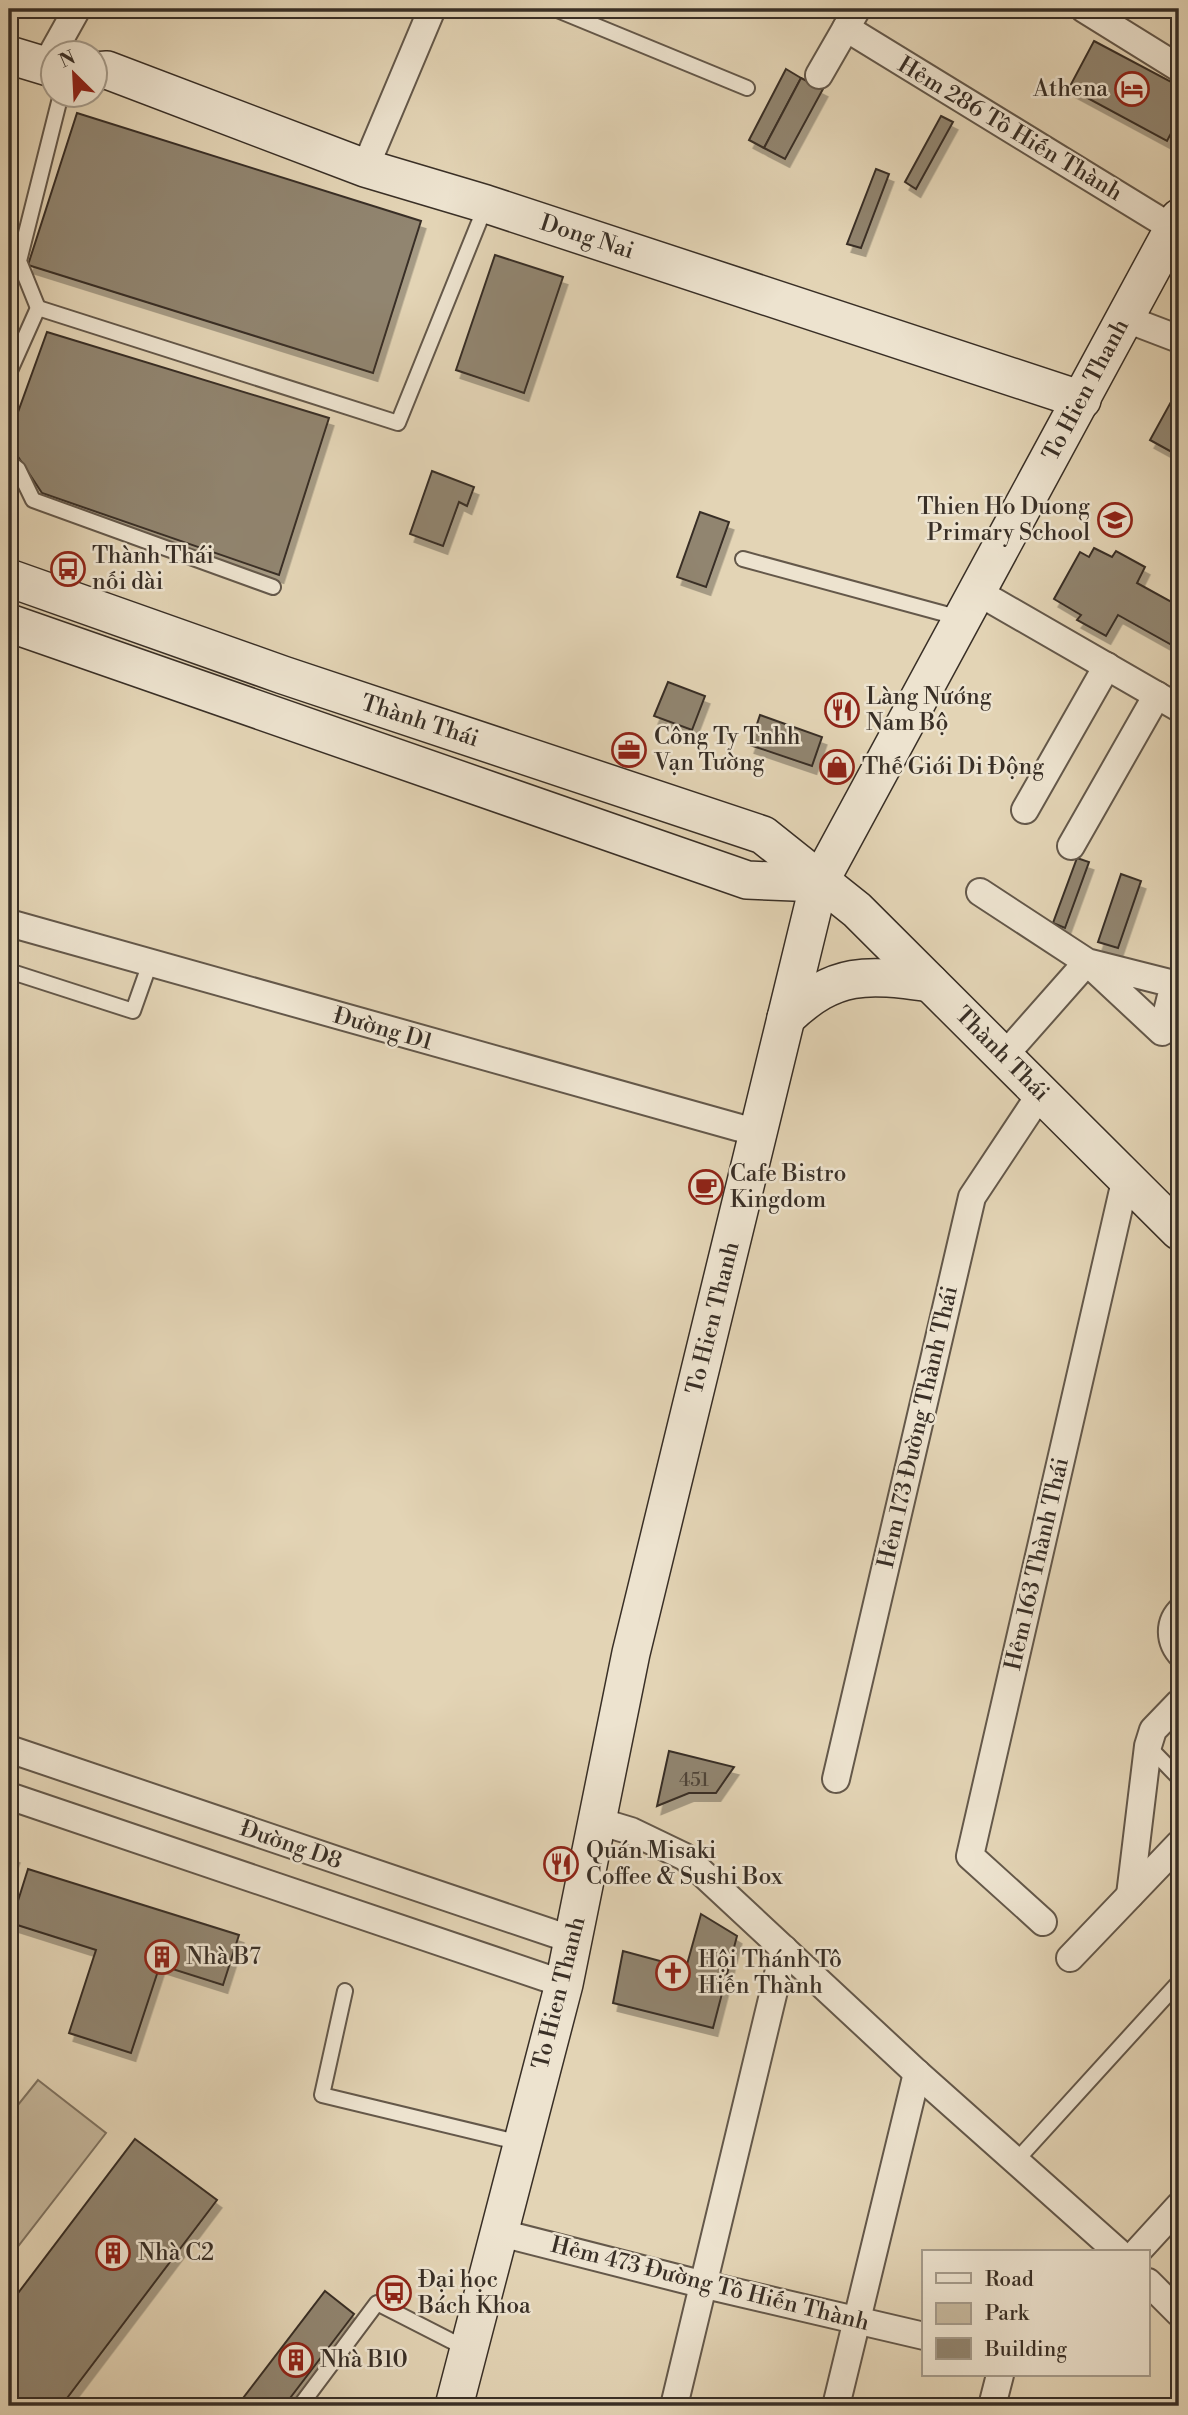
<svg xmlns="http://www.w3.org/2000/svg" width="1188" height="2415" viewBox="0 0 1188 2415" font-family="'Libre Bodoni',serif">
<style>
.green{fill:#c6b89d;stroke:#807462;stroke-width:2}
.building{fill:#918570;stroke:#392f26;stroke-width:2;filter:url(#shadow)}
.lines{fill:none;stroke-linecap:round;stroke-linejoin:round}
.lane-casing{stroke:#64584a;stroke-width:18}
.street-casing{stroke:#64584a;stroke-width:30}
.secondary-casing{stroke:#392f26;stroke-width:40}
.lane{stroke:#ede3cf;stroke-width:14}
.street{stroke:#ede3cf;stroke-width:26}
.secondary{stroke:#ede3cf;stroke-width:37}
.labels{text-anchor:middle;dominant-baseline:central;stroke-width:5;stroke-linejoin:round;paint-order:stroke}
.number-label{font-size:19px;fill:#4f4438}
.poi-label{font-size:23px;fill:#392f26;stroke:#ede3cf;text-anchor:start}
.street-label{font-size:23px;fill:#392f26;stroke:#ede3cf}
</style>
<defs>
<filter id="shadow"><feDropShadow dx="4.5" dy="8" stdDeviation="0" flood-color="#0004"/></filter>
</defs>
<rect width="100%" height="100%" fill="#e3d4b5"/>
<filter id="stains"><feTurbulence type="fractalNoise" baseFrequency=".00286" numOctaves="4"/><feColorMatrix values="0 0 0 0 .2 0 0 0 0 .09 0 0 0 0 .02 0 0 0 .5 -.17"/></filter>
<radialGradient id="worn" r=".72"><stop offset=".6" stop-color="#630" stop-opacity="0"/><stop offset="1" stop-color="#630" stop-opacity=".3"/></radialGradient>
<polygon class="green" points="38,2080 106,2133 16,2249 9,2243 9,2116"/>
<g class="building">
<polygon points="1094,41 1179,86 1179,118 1167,141 1069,88"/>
<polygon points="786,69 801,78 764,148 749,140"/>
<polygon points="801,78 823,89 785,159 764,148"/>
<polygon points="77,113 421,221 373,373 28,265"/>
<polygon points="941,116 953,122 916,189 905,182"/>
<polygon points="876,169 889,174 861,248 847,244"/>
<polygon points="495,255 563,277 524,393 456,370"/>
<polygon points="47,332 329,418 279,575 42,493 9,443 9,437"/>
<polygon points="1172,400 1179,404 1179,456 1150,440"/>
<polygon points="432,471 474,487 467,506 459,502 443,546 410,534"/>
<polygon points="700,512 729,522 706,587 677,577"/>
<polygon points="1094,548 1112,557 1116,551 1145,567 1137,583 1179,606 1179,649 1118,615 1106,636 1077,620 1081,615 1054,599 1080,552 1089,557"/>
<polygon points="668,682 705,696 692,730 654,716"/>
<polygon points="760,715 822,737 812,766 750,745"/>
<polygon points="1077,858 1089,862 1065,928 1053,923"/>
<polygon points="1121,874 1141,881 1118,948 1098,942"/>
<polygon points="669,1751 734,1767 716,1793 689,1793 657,1806"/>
<polygon points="9,1853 15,1855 9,1870"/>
<polygon points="28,1869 239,1935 223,1985 160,1965 131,2053 69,2033 96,1950 11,1923"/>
<polygon points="701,1914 737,1936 713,2028 613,2003 623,1951 686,1968"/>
<polygon points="135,2139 217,2200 61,2406 9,2406 9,2305"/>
<polygon points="325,2291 354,2314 284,2406 237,2406"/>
</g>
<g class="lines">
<g class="lane-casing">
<g id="lane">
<polyline points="555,9 747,88"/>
<polyline points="38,308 19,261 61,94"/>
<polyline points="9,373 38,308 398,423 486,205"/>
<polyline points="9,462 18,469 33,500 273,587"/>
<polyline points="743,559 960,618"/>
<polyline points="9,971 133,1011 150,963"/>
<path d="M1179 1604C1161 1620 1162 1644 1179 1661"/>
<polyline points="1148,1746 1179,1778"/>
<polyline points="345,1991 322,2095 521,2143"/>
<polyline points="1016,2161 1179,1982"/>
<polyline points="300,2406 377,2303 467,2349"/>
</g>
</g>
<g class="street-casing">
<g id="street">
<polyline points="1084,9 1179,68"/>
<polyline points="846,28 1174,229"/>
<polyline points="53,52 77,9"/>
<polyline points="819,75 857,9"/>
<polyline points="365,168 432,9"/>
<polyline points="1124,318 1179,339"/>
<polyline points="976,591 1179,708"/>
<polyline points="1025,810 1107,666"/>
<polyline points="1071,846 1157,695"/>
<polyline points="980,892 1087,962 1174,984 1162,1032 1087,962 1004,1056"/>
<polyline points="9,923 758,1133"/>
<polyline points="9,1749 573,1940"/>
<polyline points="836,1779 972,1197 1041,1093"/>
<polyline points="9,1796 564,1984"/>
<polyline points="598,1821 631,1831 685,1857 917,2073 1118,2252"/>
<polyline points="1130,1895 1148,1746 1153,1730 1179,1703"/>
<polyline points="1043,1922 970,1856 1126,1177"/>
<polyline points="1070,1958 1179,1844"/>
<polyline points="497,2232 701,2284 924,2336"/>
<polyline points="1137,2252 1179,2206"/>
<polyline points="1148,2282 1179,2313"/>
<polyline points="674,2406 784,1949"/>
<polyline points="836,2406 917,2073"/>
<polyline points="992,2406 1000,2375"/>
</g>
</g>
<g class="secondary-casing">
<g id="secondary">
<polyline points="9,55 52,68"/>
<polyline points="94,71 107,70 365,168 486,204 1082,400"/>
<polyline points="9,578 283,675 763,835 857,910 1179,1231"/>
<polyline points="9,623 747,880 819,883"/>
<path d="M786 1018C835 971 867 974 930 983"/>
<polyline points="454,2406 564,1984 631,1653 819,883 1179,218"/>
</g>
</g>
<use href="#lane" class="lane"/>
<use href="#street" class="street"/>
<use href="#secondary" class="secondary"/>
</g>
<defs>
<g id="hotel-ring" transform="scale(1.75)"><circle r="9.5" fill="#ede3cf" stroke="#8f2418" stroke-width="1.5"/><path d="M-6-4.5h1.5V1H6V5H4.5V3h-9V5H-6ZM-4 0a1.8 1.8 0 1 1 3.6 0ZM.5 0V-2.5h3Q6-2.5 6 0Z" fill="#8f2418"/></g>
<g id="school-ring" transform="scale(1.75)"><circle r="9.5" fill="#ede3cf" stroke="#8f2418" stroke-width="1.5"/><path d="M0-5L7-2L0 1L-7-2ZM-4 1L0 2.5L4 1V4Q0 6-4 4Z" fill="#8f2418"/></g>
<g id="bus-ring" transform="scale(1.75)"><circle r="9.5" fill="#ede3cf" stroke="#8f2418" stroke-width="1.5"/><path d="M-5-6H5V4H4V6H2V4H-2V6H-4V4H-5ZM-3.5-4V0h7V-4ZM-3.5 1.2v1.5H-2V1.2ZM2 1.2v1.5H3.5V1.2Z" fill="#8f2418"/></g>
<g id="restaurant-ring" transform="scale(1.75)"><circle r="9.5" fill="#ede3cf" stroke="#8f2418" stroke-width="1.5"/><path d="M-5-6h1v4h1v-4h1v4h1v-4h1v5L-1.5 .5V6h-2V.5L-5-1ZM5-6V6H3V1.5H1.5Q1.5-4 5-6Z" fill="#8f2418"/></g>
<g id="office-ring" transform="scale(1.75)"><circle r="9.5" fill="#ede3cf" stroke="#8f2418" stroke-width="1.5"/><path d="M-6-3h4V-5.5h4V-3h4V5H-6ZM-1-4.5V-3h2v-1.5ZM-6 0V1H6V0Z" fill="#8f2418"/></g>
<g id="shop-ring" transform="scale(1.75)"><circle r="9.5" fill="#ede3cf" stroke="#8f2418" stroke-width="1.5"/><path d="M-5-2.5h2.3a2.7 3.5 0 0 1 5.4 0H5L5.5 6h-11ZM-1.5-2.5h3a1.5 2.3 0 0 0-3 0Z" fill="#8f2418"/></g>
<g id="cafe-ring" transform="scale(1.75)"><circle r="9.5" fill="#ede3cf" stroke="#8f2418" stroke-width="1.5"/><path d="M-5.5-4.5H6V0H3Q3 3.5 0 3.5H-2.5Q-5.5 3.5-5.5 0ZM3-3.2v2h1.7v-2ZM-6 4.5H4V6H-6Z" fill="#8f2418"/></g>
<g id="building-ring" transform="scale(1.75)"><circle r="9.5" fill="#ede3cf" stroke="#8f2418" stroke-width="1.5"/><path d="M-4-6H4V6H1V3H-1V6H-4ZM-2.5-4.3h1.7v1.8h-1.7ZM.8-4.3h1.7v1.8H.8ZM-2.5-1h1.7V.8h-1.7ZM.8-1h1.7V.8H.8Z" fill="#8f2418"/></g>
<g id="church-ring" transform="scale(1.75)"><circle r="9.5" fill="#ede3cf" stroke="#8f2418" stroke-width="1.5"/><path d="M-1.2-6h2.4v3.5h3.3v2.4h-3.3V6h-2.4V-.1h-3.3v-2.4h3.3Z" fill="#8f2418"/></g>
</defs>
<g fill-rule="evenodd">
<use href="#hotel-ring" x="1132" y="89"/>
<use href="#school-ring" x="1115" y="520"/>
<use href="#bus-ring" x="68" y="569"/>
<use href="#restaurant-ring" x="842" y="710"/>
<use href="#office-ring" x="629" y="750"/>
<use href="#shop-ring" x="837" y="767"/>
<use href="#cafe-ring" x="706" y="1187"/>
<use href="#restaurant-ring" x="561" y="1864"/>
<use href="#building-ring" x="162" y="1957"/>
<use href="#church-ring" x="673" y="1973"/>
<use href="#building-ring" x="113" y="2253"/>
<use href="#bus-ring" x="394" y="2293"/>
<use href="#building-ring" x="296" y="2360"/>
</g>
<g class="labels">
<g class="number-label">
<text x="694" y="1780">451</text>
</g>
<g class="poi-label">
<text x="1108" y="89" text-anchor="end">Athena</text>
<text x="1090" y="507" text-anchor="end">Thien Ho Duong<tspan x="1090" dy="26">Primary School</tspan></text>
<text x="92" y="556">Thành Thái<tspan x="92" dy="26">nối dài</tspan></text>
<text x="866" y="697">Làng Nướng<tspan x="866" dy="26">Nam Bộ</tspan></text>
<text x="654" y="737">Công Ty Tnhh<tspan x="654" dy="26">Vạn Tường</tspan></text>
<text x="862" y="767">Thế Giới Di Động</text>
<text x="730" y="1174">Cafe Bistro<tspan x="730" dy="26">Kingdom</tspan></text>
<text x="586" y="1851">Quán Misaki<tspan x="586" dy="26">Coffee &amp; Sushi Box</tspan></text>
<text x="186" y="1957">Nhà B7</text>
<text x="698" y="1960">Hội Thánh Tô<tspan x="698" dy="26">Hiến Thành</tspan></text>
<text x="138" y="2253">Nhà C2</text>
<text x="418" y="2280">Đại học<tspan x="418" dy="26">Bách Khoa</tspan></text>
<text x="320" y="2360">Nhà B10</text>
</g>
<g class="street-label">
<text transform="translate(1010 129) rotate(31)">Hẻm 286 Tô Hiến Thành</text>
<text transform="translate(587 237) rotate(18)">Dong Nai</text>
<text transform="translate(1086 390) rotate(-62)">To Hien Thanh</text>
<text transform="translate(420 721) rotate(18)">Thành Thái</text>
<text transform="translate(383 1029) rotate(16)">Đường D1</text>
<text transform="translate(1002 1054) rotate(45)">Thành Thái</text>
<text transform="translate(713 1318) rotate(-76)">To Hien Thanh</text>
<text transform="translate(918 1427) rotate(-77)">Hẻm 173 Đường Thành Thái</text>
<text transform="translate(1037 1564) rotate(-77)">Hẻm 163 Thành Thái</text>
<text transform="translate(291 1845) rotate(19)">Đường D8</text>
<text transform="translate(559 1993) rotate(-76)">To Hien Thanh</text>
<text transform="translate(710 2284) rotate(14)">Hẻm 473 Đường Tô Hiến Thành</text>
</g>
</g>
<rect width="1188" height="2415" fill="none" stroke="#e3d4b5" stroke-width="35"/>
<rect x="10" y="10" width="1167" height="2394" fill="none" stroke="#392f26" stroke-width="3.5"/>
<rect x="18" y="18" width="1153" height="2380" fill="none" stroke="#392f26" stroke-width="2"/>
<rect x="922" y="2250" width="228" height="126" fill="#ede3cf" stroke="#a59b8b" stroke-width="2"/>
<rect x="936" y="2273" width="35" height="10" fill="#ede3cf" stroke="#a59b8b" stroke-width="2"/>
<text x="985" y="2286" font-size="21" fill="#392f26">Road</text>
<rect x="936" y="2303" width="35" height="21" fill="#c6b89d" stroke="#a59b8b" stroke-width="2"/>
<text x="985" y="2320" font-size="21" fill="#392f26">Park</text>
<rect x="936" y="2338" width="35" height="21" fill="#918570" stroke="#a59b8b" stroke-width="2"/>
<text x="985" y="2356" font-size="21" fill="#392f26">Building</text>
<g transform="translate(74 74) rotate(336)"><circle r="33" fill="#ede3cf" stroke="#a59b8b" stroke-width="2"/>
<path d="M0-5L12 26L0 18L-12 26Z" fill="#8f2418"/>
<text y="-10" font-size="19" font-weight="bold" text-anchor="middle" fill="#392f26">N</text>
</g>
<rect width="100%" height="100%" filter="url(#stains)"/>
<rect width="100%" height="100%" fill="url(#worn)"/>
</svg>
